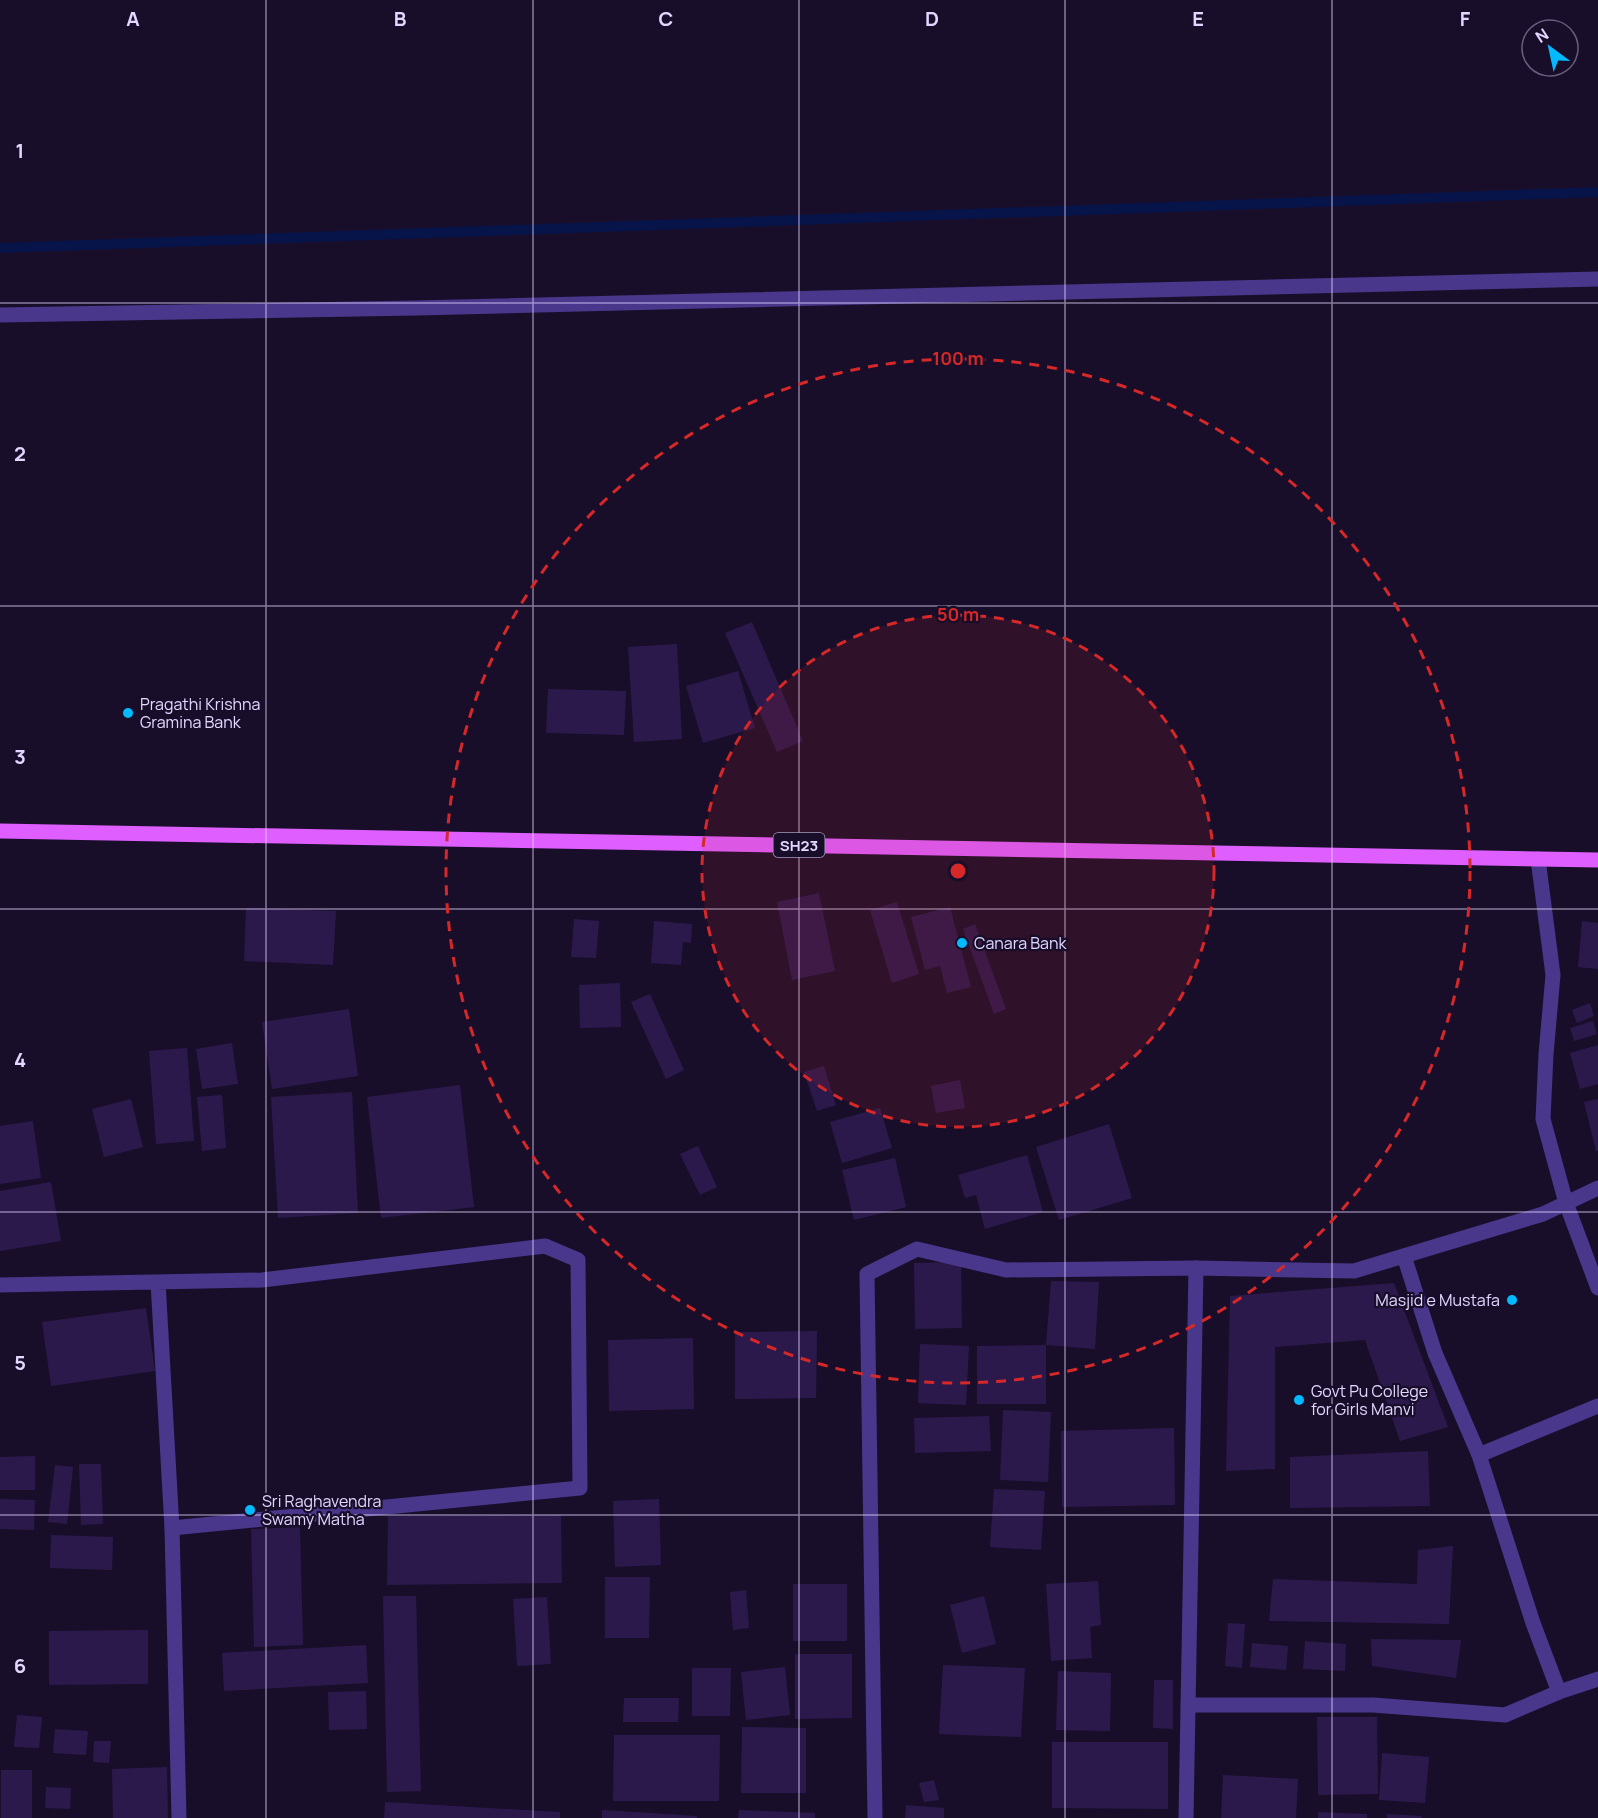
<svg xmlns="http://www.w3.org/2000/svg" width="1598" height="1818" viewBox="0 0 1598 1818" font-family="Manrope,sans-serif">
<style>
.lines{fill:none;stroke-linecap:round;stroke-linejoin:round}
.stream{stroke:#07144a;stroke-width:10}
.building{fill:#2c194c}
.street{stroke:#49378c;stroke-width:15}
.primary{stroke:#df5eff;stroke-width:15}
.grid{fill:none;stroke:#e3d7ff;stroke-width:1.5;stroke-opacity:0.55}
.ring{fill:none;stroke:#d62828;stroke-width:3;stroke-dasharray:10 8}
.poi-dot{fill:#03b9ff;stroke:#180e2a;stroke-width:2}
.labels{text-anchor:middle;dominant-baseline:central;stroke-width:4.5;stroke-linejoin:round;paint-order:stroke}
.shield{fill:#180e2a;stroke:#a69bbf;stroke-width:1.5}
.shield-label{font-size:15px;font-weight:bold;fill:#e3d7ff}
.poi-label{font-size:16px;fill:#e3d7ff;stroke:#180e2a;text-anchor:start}
.grid-label{font-size:20px;text-anchor:middle;font-weight:bold;fill:#e3d7ff;stroke:#180e2a;stroke-width:4.5;stroke-linejoin:round;paint-order:stroke}
.centre{fill:#d62828;stroke:#180e2a;stroke-width:3}
.ring-label{font-size:18px;text-anchor:middle;font-weight:bold;fill:#d62828;stroke:#180e2a;stroke-width:4.5;stroke-linejoin:round;paint-order:stroke}
</style>
<rect width="100%" height="100%" fill="#180e2a"/>
<g class="lines">
<polyline class="stream" points="0,248 1598,192"/>
</g>
<g class="building">
<polygon points="752,622 803,741 777,752 725,633"/>
<polygon points="677,644 682,739 634,742 628,647"/>
<polygon points="738,671 755,728 703,743 686,686"/>
<polygon points="548,689 626,691 624,735 546,733"/>
<polygon points="819,893 835,971 792,980 777,902"/>
<polygon points="897,902 919,974 892,983 870,910"/>
<polygon points="950,907 971,987 947,993 940,966 925,970 911,917"/>
<polygon points="246,908 336,911 333,965 244,961"/>
<polygon points="574,919 599,921 596,958 571,957"/>
<polygon points="654,921 692,924 691,943 683,942 681,965 651,963"/>
<polygon points="1582,921 1598,923 1598,969 1578,967"/>
<polygon points="975,924 1006,1009 994,1014 963,929"/>
<polygon points="620,983 621,1027 580,1028 579,985"/>
<polygon points="650,994 684,1070 666,1079 631,1002"/>
<polygon points="1590,1003 1594,1016 1577,1023 1572,1010"/>
<polygon points="349,1009 358,1076 272,1089 262,1022"/>
<polygon points="1593,1021 1597,1034 1574,1041 1570,1028"/>
<polygon points="232,1043 238,1084 202,1089 196,1049"/>
<polygon points="1598,1045 1598,1084 1580,1089 1570,1053"/>
<polygon points="187,1048 194,1141 156,1144 149,1051"/>
<polygon points="824,1066 836,1105 817,1111 804,1072"/>
<polygon points="960,1080 965,1108 936,1113 931,1086"/>
<polygon points="460,1085 474,1207 381,1218 367,1097"/>
<polygon points="352,1092 358,1213 278,1218 271,1097"/>
<polygon points="222,1095 226,1148 202,1151 197,1097"/>
<polygon points="131,1099 143,1147 104,1157 92,1109"/>
<polygon points="1598,1099 1598,1151 1596,1151 1584,1102"/>
<polygon points="880,1108 892,1148 842,1163 830,1122"/>
<polygon points="33,1121 41,1178 0,1184 0,1126"/>
<polygon points="1109,1124 1132,1198 1059,1220 1036,1147"/>
<polygon points="698,1146 717,1187 700,1195 680,1154"/>
<polygon points="1027,1155 1043,1212 985,1229 976,1195 965,1198 958,1175"/>
<polygon points="895,1158 906,1207 854,1220 842,1170"/>
<polygon points="51,1182 61,1241 0,1251 0,1191"/>
<polygon points="961,1262 962,1328 915,1329 914,1263"/>
<polygon points="1051,1281 1099,1282 1095,1349 1046,1345"/>
<polygon points="1394,1283 1448,1427 1400,1441 1365,1340 1275,1347 1275,1469 1226,1471 1230,1296"/>
<polygon points="146,1308 155,1371 51,1386 42,1322"/>
<polygon points="817,1331 816,1398 735,1399 735,1332"/>
<polygon points="693,1338 694,1409 609,1411 608,1340"/>
<polygon points="920,1344 969,1346 966,1405 918,1403"/>
<polygon points="1046,1345 1046,1404 977,1404 977,1346"/>
<polygon points="1003,1410 1051,1412 1048,1482 1000,1480"/>
<polygon points="989,1416 991,1451 915,1453 914,1418"/>
<polygon points="1174,1428 1175,1505 1062,1507 1061,1431"/>
<polygon points="1428,1451 1430,1506 1290,1508 1290,1457"/>
<polygon points="35,1456 35,1490 0,1490 0,1457"/>
<polygon points="79,1464 101,1464 103,1524 81,1525"/>
<polygon points="55,1465 73,1467 67,1524 48,1522"/>
<polygon points="994,1489 1045,1491 1041,1550 990,1547"/>
<polygon points="0,1499 35,1500 34,1530 0,1529"/>
<polygon points="659,1499 661,1565 615,1567 613,1501"/>
<polygon points="561,1515 562,1583 387,1585 388,1516"/>
<polygon points="300,1527 303,1645 254,1647 251,1529"/>
<polygon points="51,1535 113,1537 112,1570 50,1568"/>
<polygon points="1453,1546 1449,1624 1269,1621 1273,1579 1417,1584 1418,1550"/>
<polygon points="605,1577 650,1577 649,1638 605,1638"/>
<polygon points="1098,1581 1101,1625 1090,1627 1092,1658 1051,1661 1046,1584"/>
<rect x="793" y="1584" width="54" height="57"/>
<polygon points="746,1590 749,1628 733,1630 730,1592"/>
<polygon points="383,1596 416,1596 421,1791 387,1792"/>
<polygon points="984,1596 996,1644 962,1653 950,1605"/>
<polygon points="547,1597 551,1664 517,1666 513,1599"/>
<polygon points="1228,1623 1245,1624 1242,1668 1225,1666"/>
<polygon points="148,1630 148,1684 49,1685 49,1631"/>
<polygon points="1371,1639 1461,1640 1456,1678 1372,1666"/>
<polygon points="1305,1641 1346,1644 1345,1671 1303,1669"/>
<polygon points="1252,1643 1288,1646 1286,1670 1250,1667"/>
<polygon points="366,1645 368,1683 224,1691 222,1653"/>
<polygon points="795,1654 852,1654 852,1718 795,1719"/>
<polygon points="943,1665 1025,1668 1021,1737 939,1734"/>
<polygon points="785,1667 790,1715 746,1720 741,1672"/>
<polygon points="692,1668 731,1668 730,1716 692,1716"/>
<polygon points="1058,1671 1111,1673 1110,1731 1056,1730"/>
<polygon points="1154,1680 1173,1680 1173,1729 1153,1728"/>
<polygon points="366,1691 367,1729 329,1730 328,1692"/>
<polygon points="624,1698 679,1698 678,1722 623,1722"/>
<polygon points="17,1715 42,1717 39,1748 14,1747"/>
<polygon points="1317,1717 1377,1717 1378,1794 1318,1795"/>
<polygon points="742,1727 806,1728 806,1793 741,1793"/>
<polygon points="55,1729 88,1731 86,1755 53,1753"/>
<polygon points="614,1735 720,1735 719,1801 613,1801"/>
<polygon points="94,1741 111,1741 109,1763 93,1762"/>
<polygon points="1052,1742 1168,1742 1168,1809 1052,1808"/>
<polygon points="1382,1753 1429,1757 1425,1803 1379,1800"/>
<polygon points="167,1767 168,1818 113,1818 112,1769"/>
<rect x="1" y="1770" width="31" height="48"/>
<polygon points="1223,1775 1298,1779 1296,1818 1221,1818"/>
<polygon points="934,1780 939,1800 924,1802 919,1783"/>
<polygon points="46,1787 71,1788 70,1809 45,1808"/>
<polygon points="385,1802 560,1812 560,1818 384,1818"/>
<polygon points="906,1805 944,1808 944,1818 905,1818"/>
<polygon points="602,1810 697,1816 697,1818 602,1818"/>
<polygon points="739,1810 815,1813 815,1818 738,1818"/>
<polygon points="1318,1812 1367,1814 1367,1818 1318,1818"/>
<polygon points="1387,1814 1422,1816 1421,1818 1387,1818"/>
</g>
<g class="lines">
<g class="street">
<polyline points="0,315 416,308 1598,279"/>
<polyline points="1538,859 1553,975 1546,1054 1543,1119 1566,1203 1598,1288"/>
<polyline points="1404,1256 1435,1353 1479,1455 1598,1406"/>
<polyline points="0,1285 262,1280 545,1246 578,1260 580,1488 172,1528 158,1282"/>
<polyline points="1479,1455 1533,1623 1559,1692"/>
<polyline points="172,1528 179,1818"/>
<polyline points="1188,1705 1373,1705 1505,1715 1559,1692 1598,1679"/>
<polyline points="875,1818 867,1274 917,1249 1006,1270 1196,1268 1354,1271 1543,1214 1598,1188"/>
<polyline points="1186,1818 1196,1268"/>
</g>
<polyline class="primary" points="0,831 1598,860"/>
</g>
<path class="grid" d="M266 0V1818M533 0V1818M799 0V1818M1065 0V1818M1332 0V1818M0 303H1598M0 606H1598M0 909H1598M0 1212H1598M0 1515H1598"/>
<circle cx="958" cy="871" r="256" fill="#d62828" fill-opacity=".12"/>
<g class="ring">
<circle cx="958" cy="871" r="256"/>
<circle cx="958" cy="871" r="512"/>
</g>
<g class="poi-dot">
<circle cx="128" cy="713" r="6"/>
<circle cx="962" cy="943" r="6"/>
<circle cx="1512" cy="1300" r="6"/>
<circle cx="1299" cy="1400" r="6"/>
<circle cx="250" cy="1510" r="6"/>
</g>
<g class="labels">
<rect class="shield" x="773.5" y="833" width="51" height="24" rx="4.5"/>
<g class="shield-label">
<text x="799" y="845">SH23</text>
</g>
<g class="poi-label">
<text x="140" y="704">Pragathi Krishna<tspan x="140" dy="18">Gramina Bank</tspan></text>
<text x="974" y="943">Canara Bank</text>
<text x="1500" y="1300" text-anchor="end">Masjid e Mustafa</text>
<text x="1311" y="1391">Govt Pu College<tspan x="1311" dy="18">for Girls Manvi</tspan></text>
<text x="262" y="1501">Sri Raghavendra<tspan x="262" dy="18">Swamy Matha</tspan></text>
</g>
</g>
<g class="grid-label">
<text x="133" y="26">A</text>
<text x="400" y="26">B</text>
<text x="666" y="26">C</text>
<text x="932" y="26">D</text>
<text x="1198" y="26">E</text>
<text x="1465" y="26">F</text>
<text x="20" y="158">1</text>
<text x="20" y="461">2</text>
<text x="20" y="764">3</text>
<text x="20" y="1067">4</text>
<text x="20" y="1370">5</text>
<text x="20" y="1673">6</text>
</g>
<circle cx="958" cy="871" r="9" class="centre"/>
<g class="ring-label">
<text x="958" y="365">100 m</text>
<text x="958" y="621">50 m</text>
</g>
<g transform="translate(1550 48) rotate(327)"><circle r="28" fill="#180e2a" stroke="#695e7f" stroke-width="1.5"/>
<path d="M0-4.5L10 22L0 15L-10 22Z" fill="#03b9ff"/>
<text y="-9" font-size="16" font-weight="bold" text-anchor="middle" fill="#e3d7ff">N</text>
</g>
</svg>
